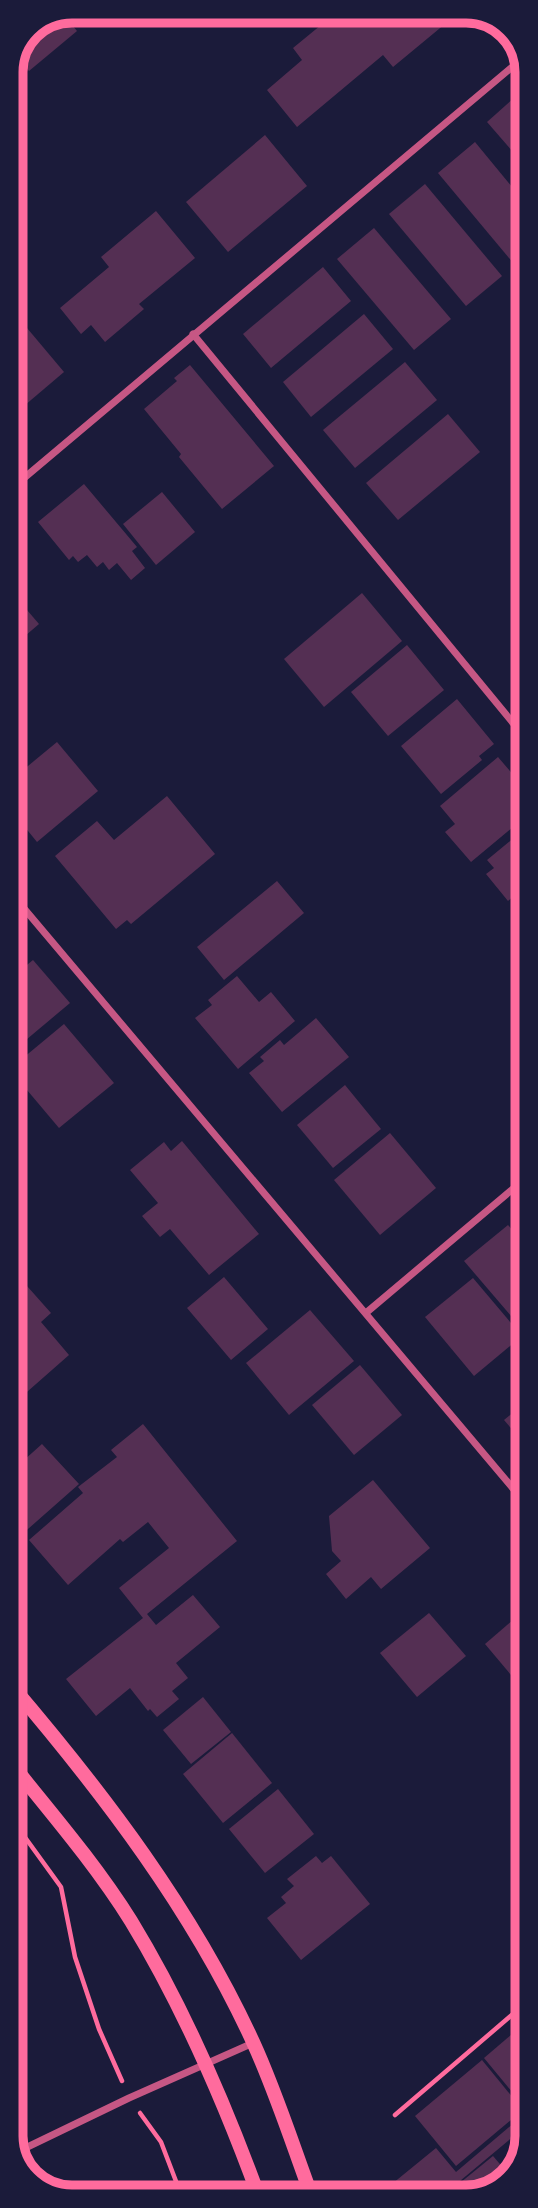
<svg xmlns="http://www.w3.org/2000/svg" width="538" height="2208" viewBox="0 0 538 2208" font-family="'Alegreya Sans',sans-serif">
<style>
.building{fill:#542f53}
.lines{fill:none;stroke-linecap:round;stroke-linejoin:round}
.path{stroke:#ff6b9d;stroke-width:4.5}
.minor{stroke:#c65784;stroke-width:7}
.secondary{stroke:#ff6b9d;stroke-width:14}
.rim{fill:none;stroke:#ff6b9d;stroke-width:9}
</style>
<rect width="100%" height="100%" fill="#1b1b3a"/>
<g class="building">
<polygon points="324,11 445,11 451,19 393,67 383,55 297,127 267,90 302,60 293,48 321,25 315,18"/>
<polygon points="63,14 77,31 29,71 17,57 29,28"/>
<polygon points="525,88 526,90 526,167 487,122"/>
<polygon points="265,135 307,186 228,252 186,202"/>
<polygon points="475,142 526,204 526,253 514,264 438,173"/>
<polygon points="425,184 502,276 466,306 389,214"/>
<polygon points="156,211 195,258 139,304 144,309 105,342 91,325 81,334 60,308 109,267 101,257"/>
<polygon points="374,228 451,319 414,350 337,259"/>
<polygon points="323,267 351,301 271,368 243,334"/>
<polygon points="364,314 393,349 311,417 283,382"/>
<polygon points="27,328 64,372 11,417 11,342"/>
<polygon points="405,362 437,400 355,468 323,430"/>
<polygon points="190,365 274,466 222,509 179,457 181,454 144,409 177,381 174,378"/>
<polygon points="448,414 480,452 398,520 366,483"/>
<polygon points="84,484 137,547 132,551 145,568 131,580 117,563 109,570 103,562 97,567 87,555 78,562 73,556 69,560 38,522"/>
<polygon points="162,492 195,532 156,565 123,524"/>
<polygon points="362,593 402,641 324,707 284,659"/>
<polygon points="15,596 39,624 11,648 11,600"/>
<polygon points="407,645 444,690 388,736 351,692"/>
<polygon points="457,699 494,744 479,756 482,760 441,794 401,746"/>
<polygon points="57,742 98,791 37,842 11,810 11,780"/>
<polygon points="498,757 527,791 527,809 522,813 525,817 471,862 445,832 455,824 440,806"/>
<polygon points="167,796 215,854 131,924 127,920 116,929 55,856 97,821 114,840"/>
<polygon points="527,827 527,907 516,894 508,901 486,874 494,868 487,860"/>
<polygon points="277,881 304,913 224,980 197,947"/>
<polygon points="11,935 24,951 11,962"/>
<polygon points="33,960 70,1003 14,1050 11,1046 11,978"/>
<polygon points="237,976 259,1002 271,992 295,1021 238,1069 195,1018 212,1005 208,1000"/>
<polygon points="316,1018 349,1057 282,1112 249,1073 264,1061 260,1057 280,1040 284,1045"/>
<polygon points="64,1024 114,1083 59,1128 11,1071 11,1068"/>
<polygon points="345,1085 381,1129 333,1168 297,1125"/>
<polygon points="390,1133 436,1188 380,1235 334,1180"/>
<polygon points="182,1141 259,1234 209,1275 170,1229 160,1237 142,1216 158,1203 130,1170 164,1142 171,1151"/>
<polygon points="527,1216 527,1244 513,1228"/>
<polygon points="508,1225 527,1247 527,1303 511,1316 464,1261"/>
<polygon points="11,1268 51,1313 41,1322 69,1355 11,1406"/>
<polygon points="224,1277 268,1329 231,1360 187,1308"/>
<polygon points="473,1278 522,1336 474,1376 425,1317"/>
<polygon points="310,1310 354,1361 289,1415 246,1363"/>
<polygon points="360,1365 402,1415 354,1455 312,1405"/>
<polygon points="527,1401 527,1447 504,1420"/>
<polygon points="143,1424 237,1541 147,1614 156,1625 193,1595 220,1627 176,1663 188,1678 172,1691 179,1699 157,1717 150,1709 148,1711 130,1688 96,1716 66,1679 143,1618 119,1588 169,1548 148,1522 123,1542 120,1539 68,1585 29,1540 83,1493 78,1487 117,1457 111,1450"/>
<polygon points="42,1444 79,1484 11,1544 11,1447 23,1461"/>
<polygon points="373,1480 430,1548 381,1589 371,1577 346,1599 326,1574 341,1561 332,1551 329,1516"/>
<polygon points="527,1608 527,1694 485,1644"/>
<polygon points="429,1613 466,1656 417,1697 380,1653"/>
<polygon points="203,1697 231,1732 191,1764 163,1730"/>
<polygon points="232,1733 272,1783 223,1823 183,1774"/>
<polygon points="278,1789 314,1834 265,1873 229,1829"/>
<polygon points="316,1856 322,1863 331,1856 370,1904 301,1960 267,1918 286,1903 281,1897 294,1886 287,1879"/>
<polygon points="518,2029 527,2053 527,2110 484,2058"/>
<polygon points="482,2060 523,2110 456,2166 415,2116"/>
<polygon points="527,2112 527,2125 442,2196 382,2197 387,2188 436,2148 456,2172"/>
<polygon points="493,2156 511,2177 478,2196 444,2196"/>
</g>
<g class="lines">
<g class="path">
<polyline points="11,1818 61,1887 75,1957 99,2029 122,2081"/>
<polyline points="140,2113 161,2142 182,2197"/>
<polyline points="395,2115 527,2002"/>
</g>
<g class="minor">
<polyline points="193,334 527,740"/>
<polyline points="11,489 524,57"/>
<polyline points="11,893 527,1505"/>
<polyline points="367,1312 527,1177"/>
<polyline points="15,2153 129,2098 253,2043"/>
</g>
<g class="secondary">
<path d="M11 1685C104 1794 193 1911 253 2042 276 2092 293 2146 312 2197"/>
<path d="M11 1763C52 1814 96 1865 131 1921 184 2008 224 2101 259 2197"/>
</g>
</g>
<path d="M0 0H538V2208H0ZM72 23H466A49 49 0 0 1 515 72V2136A49 49 0 0 1 466 2185H72A49 49 0 0 1 23 2136V72A49 49 0 0 1 72 23Z" fill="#1b1b3a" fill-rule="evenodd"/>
<path class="rim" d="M72 23H466A49 49 0 0 1 515 72V2136A49 49 0 0 1 466 2185H72A49 49 0 0 1 23 2136V72A49 49 0 0 1 72 23Z"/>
</svg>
